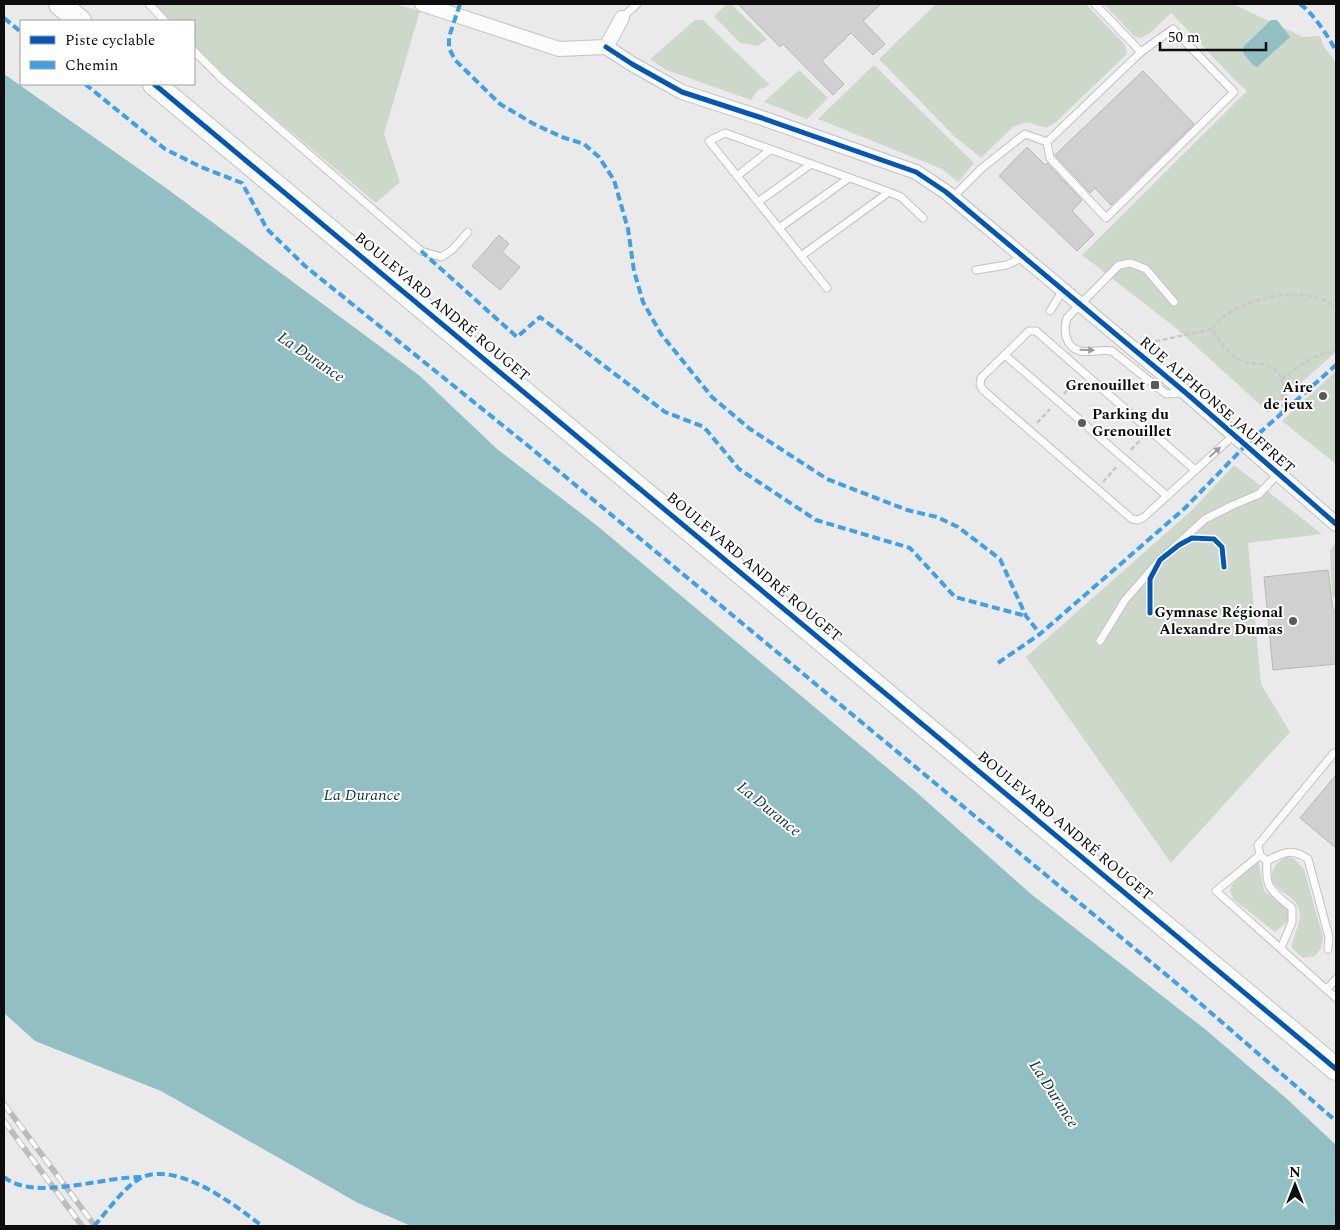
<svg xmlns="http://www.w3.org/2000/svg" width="1340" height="1230" viewBox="0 0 1340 1230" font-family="Spectral,serif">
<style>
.green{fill:#ced8ca}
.water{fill:#92bfc3}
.building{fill:#d0d0d0;stroke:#b6b6b6}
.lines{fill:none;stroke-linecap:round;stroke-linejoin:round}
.lane-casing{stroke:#c2c2c3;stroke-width:9}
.street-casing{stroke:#c2c2c3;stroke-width:16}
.primary-casing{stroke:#c2c2c3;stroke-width:24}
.path{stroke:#c8c8c9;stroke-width:2.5;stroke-dasharray:5 2.5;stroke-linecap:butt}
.lane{stroke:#fcfcfc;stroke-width:7}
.street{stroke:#fcfcfc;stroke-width:14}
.primary{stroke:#fcfcfc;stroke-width:22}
.rail-casing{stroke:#bcbcbc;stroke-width:5.5}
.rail{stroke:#fff;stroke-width:4;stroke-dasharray:11;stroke-linecap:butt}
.quiet{stroke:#3ca1e9;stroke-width:4;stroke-dasharray:8 4;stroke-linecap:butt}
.cycleway-casing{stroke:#fff;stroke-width:8}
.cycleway{stroke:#0057b8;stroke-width:5}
.oneway{fill:#9c9c9d}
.poi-dot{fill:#5a5a5b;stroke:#fff;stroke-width:2}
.labels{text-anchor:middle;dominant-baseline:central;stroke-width:4;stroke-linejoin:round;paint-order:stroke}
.street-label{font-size:15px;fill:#0d0d0e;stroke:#fff}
.poi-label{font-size:15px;font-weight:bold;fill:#0d0d0e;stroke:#fff;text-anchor:end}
.water-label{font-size:16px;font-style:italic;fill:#123235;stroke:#fff}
</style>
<rect width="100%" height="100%" fill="#eaeaeb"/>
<g class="green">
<polygon points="154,4 395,4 420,11 384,134 400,182 376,203 233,83 194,45 194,21 169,21 158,10"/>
<polygon points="727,4 731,4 767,39 758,46 740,43 714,16"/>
<polygon points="936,4 1086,4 1125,45 1127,54 1055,123 1046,128 1027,122 1013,127 981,158 954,136 879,59"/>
<polygon points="1104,4 1233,4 1303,37 1320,36 1324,47 1336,62 1336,352 1268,412 1177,329 1082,255 1247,91 1235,80 1171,13 1150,33 1141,38 1134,36"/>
<polygon points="695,20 703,20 770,85 758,90 751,100 666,70 650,59"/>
<polygon points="874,65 974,163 958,182 942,169 818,119"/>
<polygon points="799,70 828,98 807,119 764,102"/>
<polygon points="1336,371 1336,464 1282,421"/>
<polygon points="1234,465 1322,534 1248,543 1261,684 1290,732 1171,863 1026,657 1192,510"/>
<polygon points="1336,543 1336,598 1332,596 1330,550"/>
<path d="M1286 857 1293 858 1304 869 1323 937 1321 948 1315 956 1303 958 1292 948C1292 936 1303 921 1299 910 1295 892 1270 893 1272 874 1274 865 1278 862 1286 857Z"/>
<polygon points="1258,860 1264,891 1290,911 1287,922 1275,932 1233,899 1230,890 1232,885"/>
</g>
<g class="water">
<polygon points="1271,20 1277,20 1290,37 1257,67 1253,65 1243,53 1243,47"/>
<polygon points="4,74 166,188 420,376 497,449 595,524 915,791 1031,894 1206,1030 1287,1099 1336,1145 1336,1226 411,1226 358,1203 161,1091 35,1041 4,1013"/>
</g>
<g class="building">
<polygon points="738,4 881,4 863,21 885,44 873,55 851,33 822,61 844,84 833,95 783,44 780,47"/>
<polygon points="1143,71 1194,124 1111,205 1095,188 1090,193 1055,155"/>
<polygon points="1027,147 1045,165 1047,163 1082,200 1072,211 1094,234 1077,251 999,176"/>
<polygon points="499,235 509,244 502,252 520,267 500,290 472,266"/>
<polygon points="1328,570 1333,610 1336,610 1336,664 1273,670 1264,577"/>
<polygon points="1336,775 1336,848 1300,818"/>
</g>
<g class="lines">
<g class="lane-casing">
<g id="lane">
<polyline points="149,4 165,21"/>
<polyline points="622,18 637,4"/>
<polyline points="194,51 221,78 421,251 441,257 452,250 468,232"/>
<polyline points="1047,142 1050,158 1106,218 1234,92 1173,29 1141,52"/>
<polyline points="737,176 770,150"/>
<polyline points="952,198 982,168 1025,134 1047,142 1141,52 1095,4"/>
<polyline points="758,202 811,164"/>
<polyline points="779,228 849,178"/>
<polyline points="801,256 889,192"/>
<polyline points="976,270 1007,265 1023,257"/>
<polyline points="827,288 709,141 725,133 889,192 901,197 923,218"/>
<path d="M1174 302 1146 269 1131 263 1119 265 1067 318C1063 330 1065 347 1080 351 1091 353 1102 349 1112 351L1166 394 1185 393"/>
<polyline points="1050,311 1063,290"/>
<polyline points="1005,355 1167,496"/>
<polyline points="1195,470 1036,331 1029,331 981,378 980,385 983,390 1132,519 1138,520 1144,517 1234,435"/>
<polyline points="1100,641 1125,600 1160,560 1205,519 1231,506 1259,494 1278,474"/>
<polyline points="1260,855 1216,891 1336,998"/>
<path d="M1267 861C1265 890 1271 890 1292 908V922L1281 948"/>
<path d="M1328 949 1329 937 1308 859C1292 848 1284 852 1267 861L1260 855 1258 845 1333 754 1336 752"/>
<polyline points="1327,989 1336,979"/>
</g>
</g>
<g class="street-casing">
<g id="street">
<polyline points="422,4 559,49 606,47 622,18"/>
<polyline points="606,47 632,64 682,92 762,118 916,172 946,192 1186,393 1336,524"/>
</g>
</g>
<g class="primary-casing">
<g id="primary">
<polyline points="60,4 80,21"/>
<polyline points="154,84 1336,1069"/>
</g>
</g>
<g class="path">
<path d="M1212 329C1229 303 1286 288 1315 297 1322 299 1330 303 1336 307"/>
<path d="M1148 343 1212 329C1219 341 1227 353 1240 360 1246 364 1255 363 1262 364 1290 370 1283 394 1280 415"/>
<path d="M1282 379C1295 369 1319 350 1336 352"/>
<polyline points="1064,394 1077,379"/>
<polyline points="1037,423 1050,409"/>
<polyline points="1131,450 1142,438"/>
<polyline points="1103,482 1117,466"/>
</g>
<use href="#lane" class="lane"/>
<use href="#street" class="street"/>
<use href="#primary" class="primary"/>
<g class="rail-casing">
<g id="rail">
<polyline points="4,1104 95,1226"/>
<polyline points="4,1121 82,1226"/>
</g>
</g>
<use href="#rail" class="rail"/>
<g class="quiet">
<polyline points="460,4 449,37 449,48 455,60 500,104 534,124 562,137 584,144 599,157 614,180 628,229 634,271 643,302 661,334 712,397 750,429 827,479 907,510 937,517 958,527 1000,559 1026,616 1040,634"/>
<path d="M1300 4C1313 13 1328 36 1336 51"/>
<polyline points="4,18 21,32"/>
<polyline points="85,84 165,149 201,167 242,183 267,229 305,266 532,449 1187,992 1336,1121"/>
<polyline points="421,251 517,337 540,317 665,412 704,427 739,469 816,520 910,548 955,597 1026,616"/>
<polyline points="998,663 1040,634 1185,508 1246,445 1336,365"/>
<path d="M4 1177C34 1202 105 1176 142 1177"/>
<path d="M94 1226C107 1212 125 1185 143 1177 179 1162 235 1205 262 1226"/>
</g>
<g class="cycleway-casing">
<g id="cycleway">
<polyline points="606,47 632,64 682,92 762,118 916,172 946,192 1186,393 1336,524"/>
<polyline points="154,84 1336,1069"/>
<polyline points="1150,613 1150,579 1160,560 1179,545 1192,538 1214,539 1222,547 1224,567"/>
</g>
</g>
<use href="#cycleway" class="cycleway"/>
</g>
<defs><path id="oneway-solid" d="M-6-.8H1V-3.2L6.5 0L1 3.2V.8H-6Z" transform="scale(1.25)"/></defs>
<g class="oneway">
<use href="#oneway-solid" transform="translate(1087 350) rotate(1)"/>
<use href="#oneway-solid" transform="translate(1215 452) rotate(-42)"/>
</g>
<g class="poi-dot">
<rect x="1150" y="380" width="10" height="10" rx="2.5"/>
<circle cx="1323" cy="396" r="5"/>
<circle cx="1082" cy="423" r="5"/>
<circle cx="1293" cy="621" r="5"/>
</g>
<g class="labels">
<g class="street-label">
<text transform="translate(442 307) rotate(40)">BOULEVARD ANDRÉ ROUGET</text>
<text transform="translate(1217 405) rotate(41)">RUE ALPHONSE JAUFFRET</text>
<text transform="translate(754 567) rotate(40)">BOULEVARD ANDRÉ ROUGET</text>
<text transform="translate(1065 826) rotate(40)">BOULEVARD ANDRÉ ROUGET</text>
</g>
<g class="poi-label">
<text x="1145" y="385">Grenouillet</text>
<text x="1313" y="387">Aire<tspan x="1313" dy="17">de jeux</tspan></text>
<text x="1092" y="414" text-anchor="start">Parking du<tspan x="1092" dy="17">Grenouillet</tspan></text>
<text x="1283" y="612">Gymnase Régional<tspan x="1283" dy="17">Alexandre Dumas</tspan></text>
</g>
<g class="water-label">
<text transform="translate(311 357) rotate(34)">La Durance</text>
<text x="362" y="795">La Durance</text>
<text transform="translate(769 809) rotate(39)">La Durance</text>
<text transform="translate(1054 1094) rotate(57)">La Durance</text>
</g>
</g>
<rect width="1340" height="1230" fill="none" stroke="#0d0d0e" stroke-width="10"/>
<rect x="20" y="20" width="175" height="65" fill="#ffffff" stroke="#9e9e9f"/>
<rect x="30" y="36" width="25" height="8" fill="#0057b8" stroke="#9e9e9f"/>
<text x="65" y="45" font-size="15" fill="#0d0d0e">Piste cyclable</text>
<rect x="30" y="61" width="25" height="8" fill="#3ca1e9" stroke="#9e9e9f"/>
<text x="65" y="70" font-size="15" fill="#0d0d0e">Chemin</text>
<g transform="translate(1295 1185)" stroke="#ffffff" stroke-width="4" paint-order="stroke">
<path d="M0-4L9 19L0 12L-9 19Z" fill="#0d0d0e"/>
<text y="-8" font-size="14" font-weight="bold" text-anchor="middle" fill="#0d0d0e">N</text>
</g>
<path d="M1160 42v8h106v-8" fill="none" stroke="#0d0d0e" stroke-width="2.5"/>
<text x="1168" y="42" font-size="15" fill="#0d0d0e" stroke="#ffffff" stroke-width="4" paint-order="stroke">50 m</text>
</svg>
